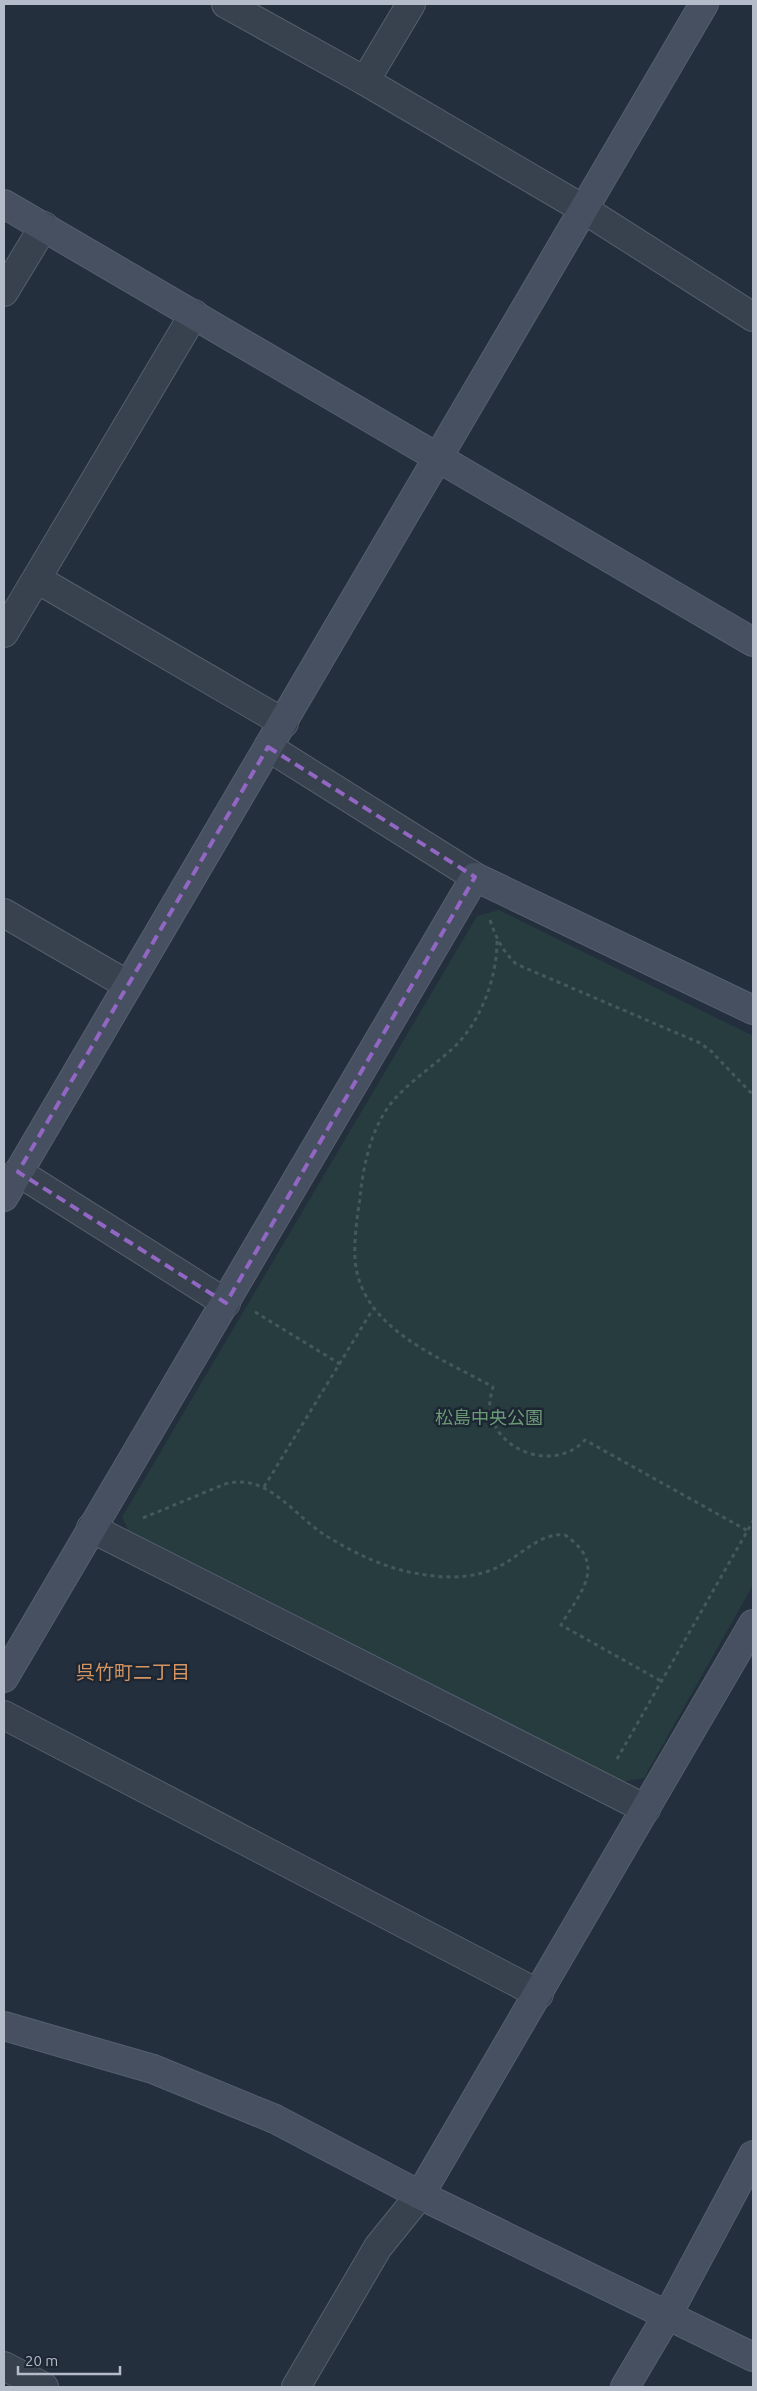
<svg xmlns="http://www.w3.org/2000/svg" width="757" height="2391" viewBox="0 0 757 2391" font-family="Ubuntu,'Noto Sans JP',sans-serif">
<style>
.green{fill:#263c3f}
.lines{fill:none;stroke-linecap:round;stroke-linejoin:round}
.street-casing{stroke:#565f6c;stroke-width:30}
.secondary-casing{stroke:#565f6c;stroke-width:30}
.path{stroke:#44595c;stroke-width:3;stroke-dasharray:4 4;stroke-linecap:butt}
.street{stroke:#38414e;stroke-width:28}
.secondary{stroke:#465061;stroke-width:28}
.marked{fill:none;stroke:#9266c3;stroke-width:4;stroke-dasharray:10 6;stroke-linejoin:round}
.labels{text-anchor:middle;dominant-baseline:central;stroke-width:5;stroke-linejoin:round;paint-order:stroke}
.park-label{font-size:18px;fill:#6b9a76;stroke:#1d2633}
.neighbourhood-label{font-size:19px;fill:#d59563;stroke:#1d2633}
</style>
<rect width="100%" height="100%" fill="#242f3e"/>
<polygon class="green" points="499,910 753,1036 753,1585 644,1778 622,1782 130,1534 122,1517 477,916"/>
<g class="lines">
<g class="street-casing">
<g id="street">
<polyline points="226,4 365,81 585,210 753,317"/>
<polyline points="365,81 411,4"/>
<polyline points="4,292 44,226"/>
<polyline points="37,579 284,723"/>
<polyline points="4,633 194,314"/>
<polyline points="268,747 475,877"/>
<polyline points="4,913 128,985"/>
<polyline points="18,1172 226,1303"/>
<polyline points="91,1528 646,1809"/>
<polyline points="4,1715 539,1994"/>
<polyline points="4,2366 44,2387"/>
<polyline points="296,2387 378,2247 420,2195"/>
</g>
</g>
<g class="secondary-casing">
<g id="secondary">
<polyline points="4,204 753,642"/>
<polyline points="4,1197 704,4"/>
<polyline points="4,1678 475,877 753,1010"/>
<polyline points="4,2026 153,2069 275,2119 420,2195 753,2357"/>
<polyline points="420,2195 753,1624"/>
<polyline points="625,2387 667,2316 753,2155"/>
</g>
</g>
<g class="path">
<path d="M490 920C496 938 502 950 516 964L700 1043 711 1051 753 1095"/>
<path d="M497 941C497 979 480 1024 451 1050 432 1067 409 1082 392 1102 371 1128 363 1166 360 1198 357 1218 354 1238 355 1259 360 1329 440 1357 493 1387 491 1395 489 1402 490 1410 496 1453 556 1472 585 1440L748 1531"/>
<polyline points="255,1312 340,1364"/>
<polyline points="264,1487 373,1309"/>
<path d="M143 1518 225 1484C269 1472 294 1517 328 1537 356 1554 387 1569 420 1574 443 1578 469 1579 491 1570 517 1561 537 1532 565 1535 608 1565 581 1591 561 1625L661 1681"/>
<polyline points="617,1759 753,1521"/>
</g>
<use href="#street" class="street"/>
<use href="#secondary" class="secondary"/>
</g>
<path class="marked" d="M268 747 475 877 226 1303 18 1172Z"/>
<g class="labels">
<g class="park-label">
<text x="489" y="1417">松島中央公園</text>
</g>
<g class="neighbourhood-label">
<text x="133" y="1672">呉竹町二丁目</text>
</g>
</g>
<rect width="757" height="2391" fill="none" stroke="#b4bcc9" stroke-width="10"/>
<path d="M18 2366v8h102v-8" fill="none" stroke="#b4bcc9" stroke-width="2.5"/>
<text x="25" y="2366" font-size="15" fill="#b4bcc9" stroke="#1d2633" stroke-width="4" paint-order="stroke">20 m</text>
</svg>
